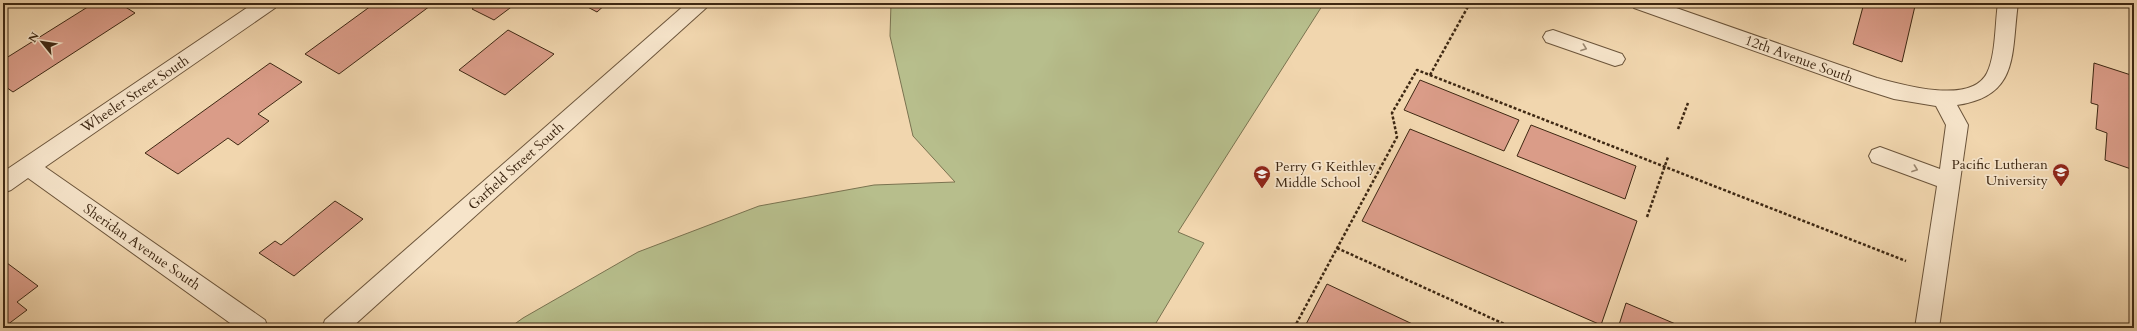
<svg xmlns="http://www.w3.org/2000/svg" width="2137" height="331" viewBox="0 0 2137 331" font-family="Cardo,serif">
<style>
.green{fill:#b7be8c;stroke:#7a7350}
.building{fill:#da9c88;stroke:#3e2813}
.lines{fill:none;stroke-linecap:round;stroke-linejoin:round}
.minor-casing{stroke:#6b543a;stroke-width:2}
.path{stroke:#3e2813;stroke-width:2.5;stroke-dasharray:3 2;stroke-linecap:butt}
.minor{fill:#f6e4ca;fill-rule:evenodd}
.oneway{stroke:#9a866e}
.labels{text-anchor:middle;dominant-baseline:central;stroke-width:3.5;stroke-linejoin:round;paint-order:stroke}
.street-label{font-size:14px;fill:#3e2813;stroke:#f6e4ca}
.poi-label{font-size:14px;fill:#3e2813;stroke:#f6e4ca;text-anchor:end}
</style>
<rect width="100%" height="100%" fill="#f1d6ae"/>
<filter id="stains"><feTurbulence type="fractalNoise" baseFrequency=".005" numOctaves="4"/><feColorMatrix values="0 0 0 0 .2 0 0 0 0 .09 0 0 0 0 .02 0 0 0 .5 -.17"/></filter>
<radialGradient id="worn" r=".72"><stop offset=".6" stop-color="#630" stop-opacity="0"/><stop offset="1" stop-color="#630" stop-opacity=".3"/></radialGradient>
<polygon class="green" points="891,3 1324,3 1178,232 1204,243 1153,328 509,328 523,318 638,252 759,206 874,185 955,182 913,136 890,36"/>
<g class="building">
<polygon points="94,3 119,3 135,13 13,92 3,85 3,60"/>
<polygon points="375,3 434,3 339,74 305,54"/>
<polygon points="479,3 511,3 514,5 494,20 472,9"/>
<polygon points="580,3 607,3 597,12"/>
<polygon points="1864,3 1906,3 1915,6 1902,62 1853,44"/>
<polygon points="508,30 554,54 505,95 459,70"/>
<polygon points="270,63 302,82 258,114 269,121 238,145 228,138 178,174 145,153"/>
<polygon points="2094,63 2134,76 2134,170 2105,160 2107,133 2096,129 2098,105 2091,103"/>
<polygon points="1420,80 1519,120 1504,151 1404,110"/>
<polygon points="1531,125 1636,166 1625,199 1517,156"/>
<polygon points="1410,129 1637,221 1601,325 1362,221"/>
<polygon points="335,201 363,219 294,276 259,253 275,241 281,245"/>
<polygon points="3,260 38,286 17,302 27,310 3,328"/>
<polygon points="1327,284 1421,328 1304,328"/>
<polygon points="1626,303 1685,328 1618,328"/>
</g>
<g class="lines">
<g class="minor-casing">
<g id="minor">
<polygon points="254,3 278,3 275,8 45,167 265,320 268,328 237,328 28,178 11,190 3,193 3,172"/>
<polygon points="687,3 709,3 706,8 351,328 322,328 325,320"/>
<path d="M1631 3H1662L1877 78C1904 85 1971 105 1987 73 1996 55 1995 23 1998 3H2018C2011 53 2020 96 1957 105L1968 125 1939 328H1915L1937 186 1872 162 1869 156 1872 150 1880 147 1940 169 1946 125 1936 106 1894 99 1856 87 1634 8Z"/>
<polygon points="1553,30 1622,54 1625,59 1622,64 1615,66 1546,42 1543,37 1546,32"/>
</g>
</g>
<g class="path">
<polyline points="1430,75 1470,3"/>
<polyline points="1678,129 1688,103"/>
<polyline points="1647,217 1668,157"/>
<polyline points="1337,248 1513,328"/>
<polyline points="1294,328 1397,137 1392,113 1417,70 1906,261"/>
</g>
<use href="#minor" class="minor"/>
</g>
<defs><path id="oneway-chevron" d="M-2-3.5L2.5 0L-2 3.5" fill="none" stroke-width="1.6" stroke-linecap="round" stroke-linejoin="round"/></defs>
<g class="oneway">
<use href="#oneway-chevron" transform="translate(1584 48) rotate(20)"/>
<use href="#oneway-chevron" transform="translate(1915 169) rotate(20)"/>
</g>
<defs>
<g id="university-pin" transform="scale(0.9)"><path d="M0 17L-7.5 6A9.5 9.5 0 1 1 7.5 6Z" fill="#8f2418" stroke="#f6e4ca"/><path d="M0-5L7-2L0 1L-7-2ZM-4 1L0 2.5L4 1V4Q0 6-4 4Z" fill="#fff"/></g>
<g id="school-pin" transform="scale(0.9)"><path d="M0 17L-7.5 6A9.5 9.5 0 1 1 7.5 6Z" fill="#8f2418" stroke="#f6e4ca"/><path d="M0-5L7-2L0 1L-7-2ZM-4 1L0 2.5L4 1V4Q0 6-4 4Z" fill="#fff"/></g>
</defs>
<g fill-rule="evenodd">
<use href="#university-pin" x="2061" y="172"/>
<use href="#school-pin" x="1262" y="174"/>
</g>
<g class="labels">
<g class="street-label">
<text transform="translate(1799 59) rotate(20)">12th Avenue South</text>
<text transform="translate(135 94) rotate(-34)">Wheeler Street South</text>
<text transform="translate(516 166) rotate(-42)">Garfield Street South</text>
<text transform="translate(142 247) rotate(35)">Sheridan Avenue South</text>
</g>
<g class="poi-label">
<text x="2048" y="164">Pacific Lutheran<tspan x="2048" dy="16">University</tspan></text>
<text x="1275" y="166" text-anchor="start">Perry G Keithley<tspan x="1275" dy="16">Middle School</tspan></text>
</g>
</g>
<rect width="2137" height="331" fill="none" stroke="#f1d6ae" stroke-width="16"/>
<rect x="4" y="4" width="2129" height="323" fill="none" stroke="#3e2813" stroke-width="2"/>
<rect x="8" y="8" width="2121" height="315" fill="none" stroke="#3e2813"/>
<g transform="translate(42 42) rotate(300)" stroke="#f6e4ca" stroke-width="3" paint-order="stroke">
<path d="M0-3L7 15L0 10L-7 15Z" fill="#3e2813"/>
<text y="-6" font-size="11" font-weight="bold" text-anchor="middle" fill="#3e2813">N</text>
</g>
<rect width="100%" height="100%" filter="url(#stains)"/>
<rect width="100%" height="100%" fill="url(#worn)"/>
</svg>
